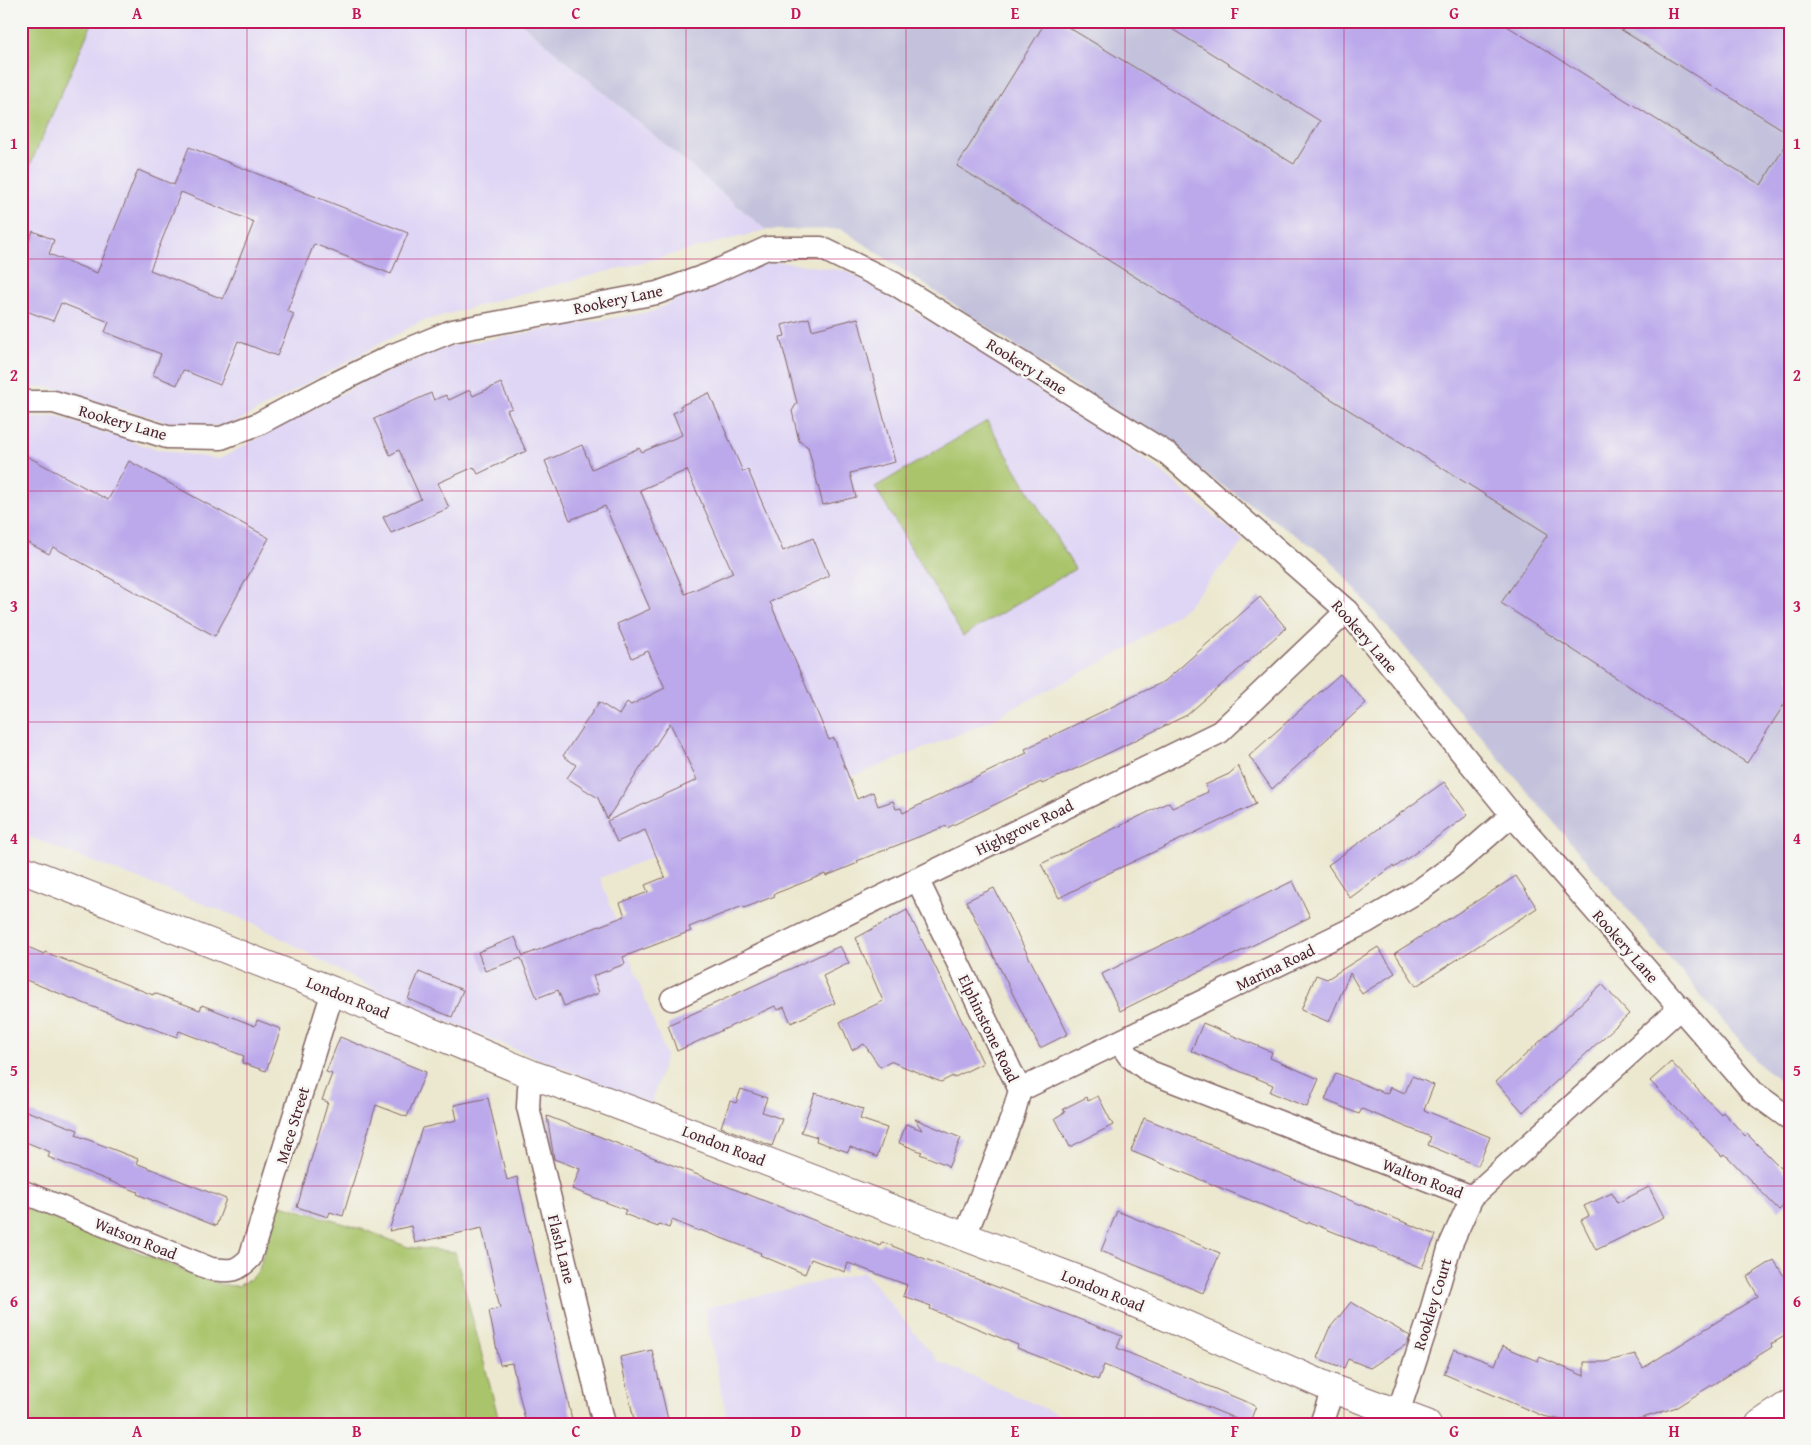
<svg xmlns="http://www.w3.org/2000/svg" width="1811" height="1445" viewBox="0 0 1811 1445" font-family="'Gentium Book Plus',serif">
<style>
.built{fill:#dfd5f5}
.industrial{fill:#c3c1db}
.green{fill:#a9c46b;stroke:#7a724b}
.building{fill:#bba9eb;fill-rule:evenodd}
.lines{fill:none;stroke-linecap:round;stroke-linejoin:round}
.street-casing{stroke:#836564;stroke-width:25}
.secondary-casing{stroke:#836564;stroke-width:30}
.highway-casing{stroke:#836564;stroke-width:30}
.street{stroke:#fff;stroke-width:22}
.secondary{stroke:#fff;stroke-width:28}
.highway{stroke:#fff;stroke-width:28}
.grid{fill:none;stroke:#c2185b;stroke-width:1;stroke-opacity:0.55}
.labels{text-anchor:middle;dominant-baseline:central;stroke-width:5;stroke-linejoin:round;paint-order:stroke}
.street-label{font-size:16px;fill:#4a1f2b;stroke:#f6f6f2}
.neatline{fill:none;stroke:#c2185b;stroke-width:2}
.grid-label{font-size:16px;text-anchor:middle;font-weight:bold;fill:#c2185b}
</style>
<rect width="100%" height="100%" fill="#f6f6f2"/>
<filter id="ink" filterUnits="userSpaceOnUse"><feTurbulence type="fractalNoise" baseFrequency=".02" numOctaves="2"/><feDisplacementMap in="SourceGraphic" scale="10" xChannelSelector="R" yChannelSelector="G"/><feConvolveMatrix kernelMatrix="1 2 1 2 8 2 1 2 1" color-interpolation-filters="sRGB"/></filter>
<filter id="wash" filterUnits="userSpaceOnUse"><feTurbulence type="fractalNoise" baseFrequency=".0096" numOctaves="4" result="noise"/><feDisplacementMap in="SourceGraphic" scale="20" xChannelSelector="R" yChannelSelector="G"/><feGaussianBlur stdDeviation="1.12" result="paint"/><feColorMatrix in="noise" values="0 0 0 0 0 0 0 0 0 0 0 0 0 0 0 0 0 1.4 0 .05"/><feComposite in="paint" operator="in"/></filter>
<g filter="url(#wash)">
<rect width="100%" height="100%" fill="#ece8cf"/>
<g class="built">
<polygon points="93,21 519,21 766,230 498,300 420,322 229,426 180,426 48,387 21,388 21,186"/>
<polygon points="781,262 847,271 962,340 1154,466 1244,541 1186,607 1127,649 977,727 600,878 666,1055 651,1104 394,1000 251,922 21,834 21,420 55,416 155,449 219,459 365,381 450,346 654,311 742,265"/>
<polygon points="864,1272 938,1361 1079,1424 728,1424 704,1308"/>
</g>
<polygon class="industrial" points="519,21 1790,21 1790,1088 1760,1065 1327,556 842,229 766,230"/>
<g class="green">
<polygon points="21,21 93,21 21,186"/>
<polygon points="987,421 1075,569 963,636 875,487"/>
<polygon points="278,1204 368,1231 408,1247 455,1252 500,1424 21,1424 21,1206 222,1285 238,1286 249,1280 259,1270"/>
</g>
<g id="blocks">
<g class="building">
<polygon points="1046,21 1058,21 1294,164 1320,121 1159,21 1499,21 1761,185 1790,138 1790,695 1747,763 1501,603 1548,534 957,166"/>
<polygon points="1607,21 1790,21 1790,134"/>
<path d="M189 147 408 233 391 274 314 244 287 311 294 314 277 356 238 341 220 385 183 370 177 385 153 375 161 354 105 332 109 322 61 303 53 321 21 309V260L33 231 54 240 49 254 97 273 138 170 174 185ZM181 192 254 222 223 299 150 270Z"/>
<polygon points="809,318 812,330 858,318 895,462 850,473 856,497 823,505 808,447 799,441 792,411 797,403 780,337 785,336 782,325"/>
<polygon points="501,383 512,408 507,410 526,451 478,474 474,467 438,483 449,508 391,533 383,517 421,499 399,450 390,455 374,419 431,393 434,400 446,395 449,400 470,390 473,396"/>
<path d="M709 393 743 472 748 470 783 551 813 538 829 576 770 602 829 740 834 738 857 799 873 792 878 806 893 801 896 809 901 808 903 813 1027 753 1025 749 1165 681 1260 597 1286 628 1187 715 1086 764 1042 784 1041 782 947 828 946 826 857 861 858 863 826 876 825 874 774 894 775 896 744 908 743 906 689 927 691 931 623 957 625 964 593 976 599 993 564 1006 558 990 537 998 521 958 485 971 478 952 515 937 523 956 625 916 620 903 648 892 645 885 665 877 645 830 617 842 607 821 697 780 670 723 607 819 598 798 567 778 576 765 563 756 599 702 619 715 627 702 631 705 665 688 648 651 632 658 617 624 650 609 605 506 570 520 545 461 582 445 592 469 639 448 642 452 682 435 673 413 682 409 680 406ZM687 470 733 573 685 594 640 490Z"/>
<polygon points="21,453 108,500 129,461 269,538 215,636 53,547 49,554 21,539"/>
<polygon points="1340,674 1366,703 1272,789 1249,756"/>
<polygon points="1238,766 1256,804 1094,880 1059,898 1041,864 1169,802 1172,808 1208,792 1205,785 1229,774"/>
<polygon points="1444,782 1468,815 1394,868 1393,866 1350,898 1328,865"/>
<polygon points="1516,876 1537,908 1416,986 1395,953"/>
<polygon points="1293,881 1310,917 1120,1011 1102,974"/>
<polygon points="994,888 1068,1034 1040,1048 966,901"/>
<polygon points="907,910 983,1063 953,1078 953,1076 941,1082 890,1061 880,1067 864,1044 852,1050 840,1022 883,1001 856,938"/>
<polygon points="21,944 44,954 45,952 153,995 154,993 200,1010 202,1005 255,1026 257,1020 281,1029 266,1071 242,1063 244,1056 179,1031 177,1037 129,1020 128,1021 21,978"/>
<polygon points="840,946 849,963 823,976 835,1003 791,1023 784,1007 778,1010 775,1006 677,1051 668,1025"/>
<polygon points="1378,947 1395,973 1362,994 1350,973 1329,1022 1301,1010 1316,975 1327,979"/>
<polygon points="419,972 463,990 452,1017 408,999"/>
<polygon points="1602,984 1629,1014 1523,1112 1496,1082"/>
<polygon points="1203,1023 1272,1052 1270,1058 1319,1079 1307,1107 1270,1092 1273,1085 1191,1051"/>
<polygon points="340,1037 426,1072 407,1117 376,1105 343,1216 330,1212 328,1217 297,1207 328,1102 322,1100 332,1074 326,1072"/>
<polygon points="1671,1062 1721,1114 1723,1112 1745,1136 1747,1134 1790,1177 1790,1200 1779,1210 1725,1154 1722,1156 1650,1081"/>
<polygon points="1336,1073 1387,1094 1390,1087 1405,1093 1412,1076 1434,1085 1424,1110 1490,1137 1478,1166 1428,1145 1431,1137 1362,1109 1359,1114 1325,1100"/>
<polygon points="741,1089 767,1098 762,1112 782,1119 772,1146 721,1127 730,1101 736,1103"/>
<polygon points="815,1093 863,1109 860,1119 887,1128 877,1157 850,1147 848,1152 816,1141 817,1137 801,1132"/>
<polygon points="1098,1096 1113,1125 1070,1147 1055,1118 1065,1112 1063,1109 1087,1097 1088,1101"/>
<polygon points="488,1098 507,1180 517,1177 573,1424 526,1424 512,1363 500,1365 489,1311 500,1308 482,1228 415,1243 411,1226 389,1231 422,1128 457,1120 454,1105"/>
<polygon points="21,1109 78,1130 76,1135 138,1159 136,1163 226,1199 216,1226 137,1194 138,1192 48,1157 50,1152 21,1140"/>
<polygon points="547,1116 880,1246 882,1242 1122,1336 1117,1348 1256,1406 1249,1424 1104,1365 1098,1380 1017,1348 1018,1345 930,1309 931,1306 903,1296 907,1285 848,1263 845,1272 811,1259 805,1274 760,1255 761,1253 700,1230 699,1231 672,1220 669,1228 659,1224 658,1227 624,1214 626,1210 572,1189 580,1169 554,1159"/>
<polygon points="1144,1118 1341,1198 1342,1197 1436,1235 1422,1268 1309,1222 1308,1224 1131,1151"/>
<polygon points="915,1119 961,1138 948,1168 947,1165 920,1154 922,1152 899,1143 906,1124 922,1130"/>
<polygon points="1649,1187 1664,1217 1596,1250 1581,1220 1589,1216 1584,1206 1612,1193 1617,1203"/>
<polygon points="1117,1211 1220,1253 1203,1293 1101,1251"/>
<polygon points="1774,1260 1790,1286 1790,1333 1771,1344 1772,1347 1677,1407 1624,1424 1571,1422 1543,1416 1444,1374 1454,1349 1495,1365 1503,1346 1538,1361 1540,1357 1584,1376 1584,1362 1605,1362 1635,1354 1643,1368 1758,1296 1747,1277"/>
<polygon points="1351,1302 1410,1336 1407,1344 1370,1368 1348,1359 1344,1368 1317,1358 1329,1329"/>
<polygon points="652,1350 669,1424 635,1424 620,1357"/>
</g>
</g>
</g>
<g filter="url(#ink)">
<use href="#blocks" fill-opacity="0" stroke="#836564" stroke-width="1"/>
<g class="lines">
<g class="street-casing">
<g id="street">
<polyline points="21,402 54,402 167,437 221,438 258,424 326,388 391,356 452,331 657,293 710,274 767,248 821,248 895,284 1168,454 1347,611 1512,815 1753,1092 1790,1119"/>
<polyline points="917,879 1020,1090 1013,1115 965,1236"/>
<polyline points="672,999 1220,732 1347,611"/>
<polyline points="1120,1043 1129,1056 1150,1072 1472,1197 1681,1007"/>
<polyline points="533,1075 529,1088 528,1107 604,1424"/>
<polyline points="1020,1090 1366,922 1420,890 1458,862 1512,815"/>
<path d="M21 1191 211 1269C231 1271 235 1273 250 1258L333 991"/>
<polyline points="1398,1413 1427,1325 1450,1246 1472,1197"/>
<polyline points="1321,1424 1333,1389"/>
</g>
</g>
<g class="secondary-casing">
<polyline id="secondary" points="21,869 333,991 533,1075 591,1095 1098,1287 1333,1389 1427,1424"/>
</g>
<g class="highway-casing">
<polyline id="highway" points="1760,1424 1790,1404"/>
</g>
<use href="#street" class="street"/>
<use href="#secondary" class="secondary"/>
<use href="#highway" class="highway"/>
</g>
</g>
<path class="grid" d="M247 21V1424M466 21V1424M686 21V1424M906 21V1424M1125 21V1424M1344 21V1424M1564 21V1424M21 259H1790M21 491H1790M21 722H1790M21 954H1790M21 1186H1790"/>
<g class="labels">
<g class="street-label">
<text transform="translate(618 299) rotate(-12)">Rookery Lane</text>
<text transform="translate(1027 366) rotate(32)">Rookery Lane</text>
<text transform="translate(123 422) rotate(16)">Rookery Lane</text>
<text transform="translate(1365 636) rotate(49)">Rookery Lane</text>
<text transform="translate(1024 827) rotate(-26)">Highgrove Road</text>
<text transform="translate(1626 946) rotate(49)">Rookery Lane</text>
<text transform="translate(1275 967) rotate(-26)">Marina Road</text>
<text transform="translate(348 997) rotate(22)">London Road</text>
<text transform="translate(989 1028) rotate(64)">Elphinstone Road</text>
<text transform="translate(292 1125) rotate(-73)">Mace Street</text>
<text transform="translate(724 1145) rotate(21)">London Road</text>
<text transform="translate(1423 1178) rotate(21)">Walton Road</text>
<text transform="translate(136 1238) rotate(22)">Watson Road</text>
<text transform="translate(562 1249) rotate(76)">Flash Lane</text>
<text transform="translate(1103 1290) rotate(22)">London Road</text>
<text transform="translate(1432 1304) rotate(-73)">Rookley Court</text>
</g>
</g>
<rect width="1811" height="1445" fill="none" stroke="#f6f6f2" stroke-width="55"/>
<rect x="28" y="28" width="1756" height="1390" class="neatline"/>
<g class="grid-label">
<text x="137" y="19">A</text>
<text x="357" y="19">B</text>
<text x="576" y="19">C</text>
<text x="796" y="19">D</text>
<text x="1015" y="19">E</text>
<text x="1235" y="19">F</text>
<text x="1454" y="19">G</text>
<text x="1674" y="19">H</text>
<text x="14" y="149">1</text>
<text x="1797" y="149">1</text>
<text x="14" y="381">2</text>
<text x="1797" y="381">2</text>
<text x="14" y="612">3</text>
<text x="1797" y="612">3</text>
<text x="14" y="844">4</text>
<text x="1797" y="844">4</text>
<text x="14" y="1076">5</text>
<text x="1797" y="1076">5</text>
<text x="14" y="1307">6</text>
<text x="1797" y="1307">6</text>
<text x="137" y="1437">A</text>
<text x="357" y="1437">B</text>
<text x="576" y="1437">C</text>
<text x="796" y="1437">D</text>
<text x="1015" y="1437">E</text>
<text x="1235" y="1437">F</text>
<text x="1454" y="1437">G</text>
<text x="1674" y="1437">H</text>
</g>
</svg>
